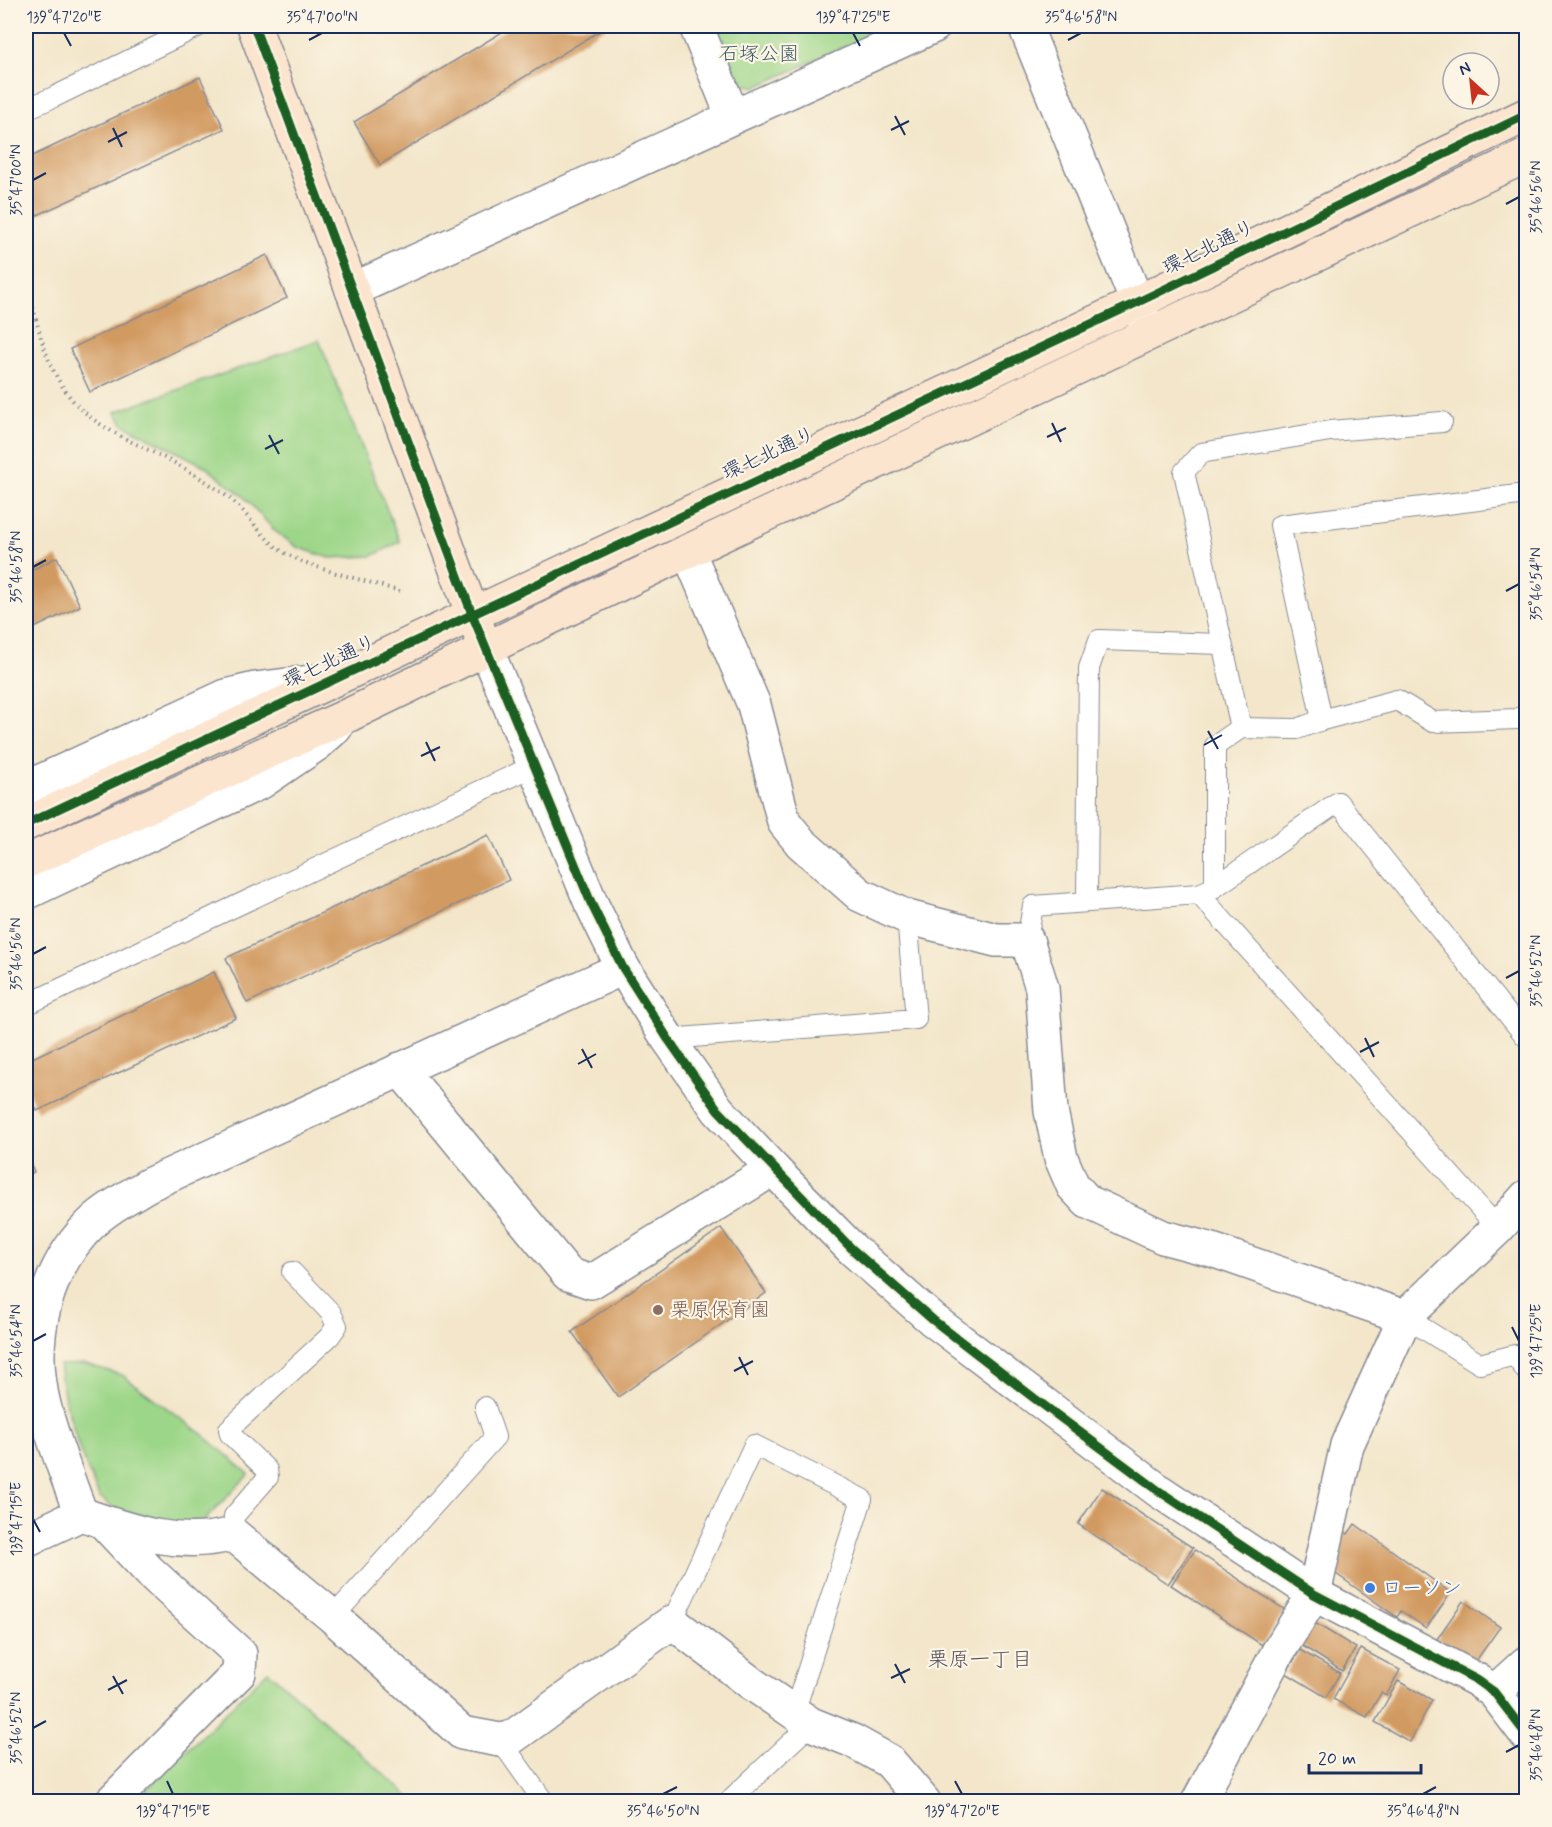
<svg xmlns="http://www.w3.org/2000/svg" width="1552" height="1827" viewBox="0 0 1552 1827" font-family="Mynerve,'Klee One',sans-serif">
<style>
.green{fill:#9cd688;stroke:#5c8273;stroke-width:1.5}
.building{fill:#d19a60}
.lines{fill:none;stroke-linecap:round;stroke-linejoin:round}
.lane-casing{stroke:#878a94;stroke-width:22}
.street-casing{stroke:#878a94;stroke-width:36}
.secondary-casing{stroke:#878a94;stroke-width:36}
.path{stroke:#878a94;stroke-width:4;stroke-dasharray:1.5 4.5;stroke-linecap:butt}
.lane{stroke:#fff;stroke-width:20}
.street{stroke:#fff;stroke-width:33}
.secondary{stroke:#fce5cf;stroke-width:33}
.cycleway-casing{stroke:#fcf5e5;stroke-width:13}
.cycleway{stroke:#1b5e20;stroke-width:9}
.ticks{fill:none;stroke:#1b2f5e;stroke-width:2}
.education-dot{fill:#8d6e63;stroke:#fcf5e5;stroke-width:2}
.shop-dot{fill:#3f7fe0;stroke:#fcf5e5;stroke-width:2}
.labels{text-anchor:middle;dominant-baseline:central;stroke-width:4.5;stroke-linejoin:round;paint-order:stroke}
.park-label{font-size:20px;fill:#3b5968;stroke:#fcf5e5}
.street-label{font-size:20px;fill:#1b2f5e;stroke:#fcf5e5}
.education-label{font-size:20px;fill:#785e54;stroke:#fcf5e5;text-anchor:start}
.shop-label{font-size:20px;fill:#366cbe;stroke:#fcf5e5;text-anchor:start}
.neighbourhood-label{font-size:21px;fill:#5b545f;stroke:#fcf5e5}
.neatline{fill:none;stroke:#1b2f5e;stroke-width:2}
.ticks-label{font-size:15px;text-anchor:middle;fill:#1b2f5e}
</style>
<rect width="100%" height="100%" fill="#fcf5e5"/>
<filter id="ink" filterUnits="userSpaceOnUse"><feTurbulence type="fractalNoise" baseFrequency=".0167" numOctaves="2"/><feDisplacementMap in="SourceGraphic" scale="12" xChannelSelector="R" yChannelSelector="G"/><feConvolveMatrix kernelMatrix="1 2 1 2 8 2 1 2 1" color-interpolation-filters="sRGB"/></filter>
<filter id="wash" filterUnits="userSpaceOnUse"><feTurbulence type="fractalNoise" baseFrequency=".008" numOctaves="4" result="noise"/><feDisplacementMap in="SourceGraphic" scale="24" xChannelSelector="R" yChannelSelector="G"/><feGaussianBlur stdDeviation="1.35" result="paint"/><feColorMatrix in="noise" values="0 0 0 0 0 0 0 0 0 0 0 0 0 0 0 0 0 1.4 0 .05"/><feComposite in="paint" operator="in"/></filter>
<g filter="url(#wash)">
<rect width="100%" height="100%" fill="#f3e6ca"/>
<g class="green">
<polygon points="716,26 891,26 756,87 739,83"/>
<polygon points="319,340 400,542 372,556 330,558 297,547 275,531 243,496 203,465 124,425 115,412"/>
<polygon points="86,1364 122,1375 202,1434 249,1474 200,1525 168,1524 113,1508 99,1497 79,1448 65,1400 59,1365"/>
<polygon points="268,1671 414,1801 134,1802"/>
</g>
<g id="blocks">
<g class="building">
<polygon points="512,26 608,26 380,165 354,122"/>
<polygon points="200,77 224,129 29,219 26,212 26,159"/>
<polygon points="267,255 287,298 90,392 70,349"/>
<polygon points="57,557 80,606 26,632 26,573"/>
<polygon points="488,835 509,880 247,1003 226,958"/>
<polygon points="214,972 236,1018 37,1111 26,1087 26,1061"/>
<polygon points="26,1155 34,1172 26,1176"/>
<polygon points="721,1228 766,1293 618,1397 572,1332"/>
<polygon points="1102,1488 1193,1548 1168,1584 1078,1524"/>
<polygon points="1355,1524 1451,1593 1426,1628 1401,1611 1397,1617 1332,1571 1340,1528 1348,1534"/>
<polygon points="1195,1550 1285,1610 1262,1645 1171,1585"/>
<polygon points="1463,1601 1500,1627 1473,1665 1437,1639"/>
<polygon points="1315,1623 1356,1648 1342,1671 1301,1645"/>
<polygon points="1361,1649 1400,1670 1386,1696 1381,1693 1367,1717 1333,1699"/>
<polygon points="1300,1650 1340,1673 1326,1697 1286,1673"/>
<polygon points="1398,1681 1432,1700 1410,1742 1375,1722"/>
</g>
</g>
</g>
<g filter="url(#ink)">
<use href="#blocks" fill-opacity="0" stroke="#878a94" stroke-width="1.5"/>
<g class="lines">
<g class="lane-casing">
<g id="lane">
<polyline points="26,109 54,97 199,26"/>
<polyline points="1322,720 1280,525 1526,494"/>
<polyline points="1241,728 1184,472 1201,453 1330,431 1442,422"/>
<polyline points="1215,887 1215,746 1241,728 1297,729 1322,720 1397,700 1433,722 1517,719 1526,714"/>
<polyline points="1199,894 1498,1228"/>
<polyline points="1087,902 1089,668 1099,640 1222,644"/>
<polyline points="1027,940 1033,906 1199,894 1215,887 1338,802 1526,1037"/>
<polyline points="26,1005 533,766"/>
<polyline points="668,1039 916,1019 907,917"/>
<polyline points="1405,1317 1480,1364 1515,1355 1526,1371"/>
<polyline points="233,1534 234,1516 268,1477 267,1470 230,1434 229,1429 329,1337 337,1326 331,1313 292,1272"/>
<polyline points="333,1617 495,1437 485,1407"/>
<polyline points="672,1622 754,1445 862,1499 794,1713"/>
<polyline points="500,1740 544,1802"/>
<polyline points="732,1802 732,1798 811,1724"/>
</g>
</g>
<g class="street-casing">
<g id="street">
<polyline points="696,26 733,117"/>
<polyline points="1025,26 1148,329"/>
<polyline points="352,290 934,26"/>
<polyline points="688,551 754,705 784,822 801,843 860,895 907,917 996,940 1027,940 1042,988 1051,1111 1061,1158 1073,1186 1088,1202 1163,1237 1212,1250 1405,1317"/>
<polyline points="486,648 591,903 623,968 668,1039 718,1110 773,1169 853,1250 933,1320 1159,1491 1314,1594 1477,1680 1494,1692 1526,1734"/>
<polyline points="26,788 226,696 255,689 326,680"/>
<polyline points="26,893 261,782 317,744 336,727"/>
<polyline points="400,1069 568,1274 591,1282 773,1169"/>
<path d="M81 1514C68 1478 53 1442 44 1405 28 1340 44 1267 95 1220 110 1206 130 1196 148 1185L623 968"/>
<polyline points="106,1525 149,1571 240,1654 239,1673 111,1802"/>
<path d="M26 1540 81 1514C131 1531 179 1549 233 1534L333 1617 462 1733 500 1740 511 1738 672 1622 751 1683 811 1724 853 1741 889 1761 924 1802"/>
<polyline points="1494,1692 1526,1663"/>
<polyline points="1198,1802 1278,1652 1314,1594 1347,1445 1405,1317 1498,1228 1526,1197"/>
</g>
</g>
<g class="secondary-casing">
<g id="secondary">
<polyline points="254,26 480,634"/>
<polyline points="26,824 1138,302 1526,115"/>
<polyline points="26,862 351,714 688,551 1526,156"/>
</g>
</g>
<path class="path" d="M26 278C37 321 44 369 75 403 106 436 151 448 189 471 205 481 222 491 237 505 252 520 266 542 285 553 317 571 366 580 402 592"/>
<use href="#lane" class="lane"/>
<use href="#street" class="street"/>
<use href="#secondary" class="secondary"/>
<g class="cycleway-casing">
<g id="cycleway">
<polyline points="254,26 472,614 591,903 623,968 668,1039 718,1110 853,1250 933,1320 1034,1398 1159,1491 1314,1594 1477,1680 1494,1692 1526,1734"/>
<polyline points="26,824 1138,302 1526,115"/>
</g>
</g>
<use href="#cycleway" class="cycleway"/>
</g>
</g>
<path class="ticks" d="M64 33 71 46M853 33 860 46M309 40 322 33M1068 40 1081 33M895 116 905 135M113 128 122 147M891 130 909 121M108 142 127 132M33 180 46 173M1506 204 1519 197M1052 423 1061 442M269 435 279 454M1047 437 1066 428M265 449 283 440M33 567 46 560M1506 591 1519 584M1208 731 1218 749M426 742 435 761M1204 745 1222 735M421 756 440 747M33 954 46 947M1506 978 1519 971M1365 1038 1374 1057M582 1049 592 1068M1360 1052 1379 1042M578 1064 596 1054M1512 1327 1519 1341M33 1341 46 1334M739 1357 748 1375M734 1371 753 1361M33 1519 40 1532M895 1664 905 1683M113 1676 123 1694M891 1678 910 1669M108 1690 127 1680M33 1728 46 1721M1506 1752 1519 1745M167 1781 173 1794M955 1781 962 1794M663 1794 677 1787M1423 1794 1436 1787"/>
<circle class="education-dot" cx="658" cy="1310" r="6"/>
<circle class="shop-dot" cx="1370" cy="1588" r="6"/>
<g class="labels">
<g class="park-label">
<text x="759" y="54">石塚公園</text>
</g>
<g class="street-label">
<text transform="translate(1209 248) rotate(-26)">環七北通り</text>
<text transform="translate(769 454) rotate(-25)">環七北通り</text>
<text transform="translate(330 662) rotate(-25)">環七北通り</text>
</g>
<g class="education-label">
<text x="670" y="1310">栗原保育園</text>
</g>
<g class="shop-label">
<text x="1382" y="1588">ローソン</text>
</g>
<g class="neighbourhood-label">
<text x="980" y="1660">栗原一丁目</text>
</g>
</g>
<rect width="1552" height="1827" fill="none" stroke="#fcf5e5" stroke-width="66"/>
<g transform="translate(1471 81) rotate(333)"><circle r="28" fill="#fcf5e5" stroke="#a2a6af" stroke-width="1.5"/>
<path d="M0-4.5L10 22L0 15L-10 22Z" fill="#c8321e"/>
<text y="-9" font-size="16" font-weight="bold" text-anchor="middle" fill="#1b2f5e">N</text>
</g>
<path d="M1309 1764v9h112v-9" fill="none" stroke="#1b2f5e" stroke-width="3"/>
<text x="1318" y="1764" font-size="18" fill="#1b2f5e" stroke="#fcf5e5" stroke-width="4.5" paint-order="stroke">20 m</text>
<rect x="33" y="33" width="1486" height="1761" class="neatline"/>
<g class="ticks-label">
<text x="64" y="22">139°47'20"E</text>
<text x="322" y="22">35°47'00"N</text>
<text x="853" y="22">139°47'25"E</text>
<text x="1081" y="22">35°46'58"N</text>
<text transform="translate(16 180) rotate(-90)" y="5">35°47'00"N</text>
<text transform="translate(1536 197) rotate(-90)" y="5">35°46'56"N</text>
<text transform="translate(16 567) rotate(-90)" y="5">35°46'58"N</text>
<text transform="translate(1536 584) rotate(-90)" y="5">35°46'54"N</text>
<text transform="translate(16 954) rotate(-90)" y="5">35°46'56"N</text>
<text transform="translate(1536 971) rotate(-90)" y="5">35°46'52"N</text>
<text transform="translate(1536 1341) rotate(-90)" y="5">139°47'25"E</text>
<text transform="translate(16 1341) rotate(-90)" y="5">35°46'54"N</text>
<text transform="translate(16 1519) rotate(-90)" y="5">139°47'15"E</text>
<text transform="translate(16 1728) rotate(-90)" y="5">35°46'52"N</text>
<text transform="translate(1536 1745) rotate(-90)" y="5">35°46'48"N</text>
<text x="173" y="1816">139°47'15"E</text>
<text x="663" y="1816">35°46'50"N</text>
<text x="962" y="1816">139°47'20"E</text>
<text x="1423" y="1816">35°46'48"N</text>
</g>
</svg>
